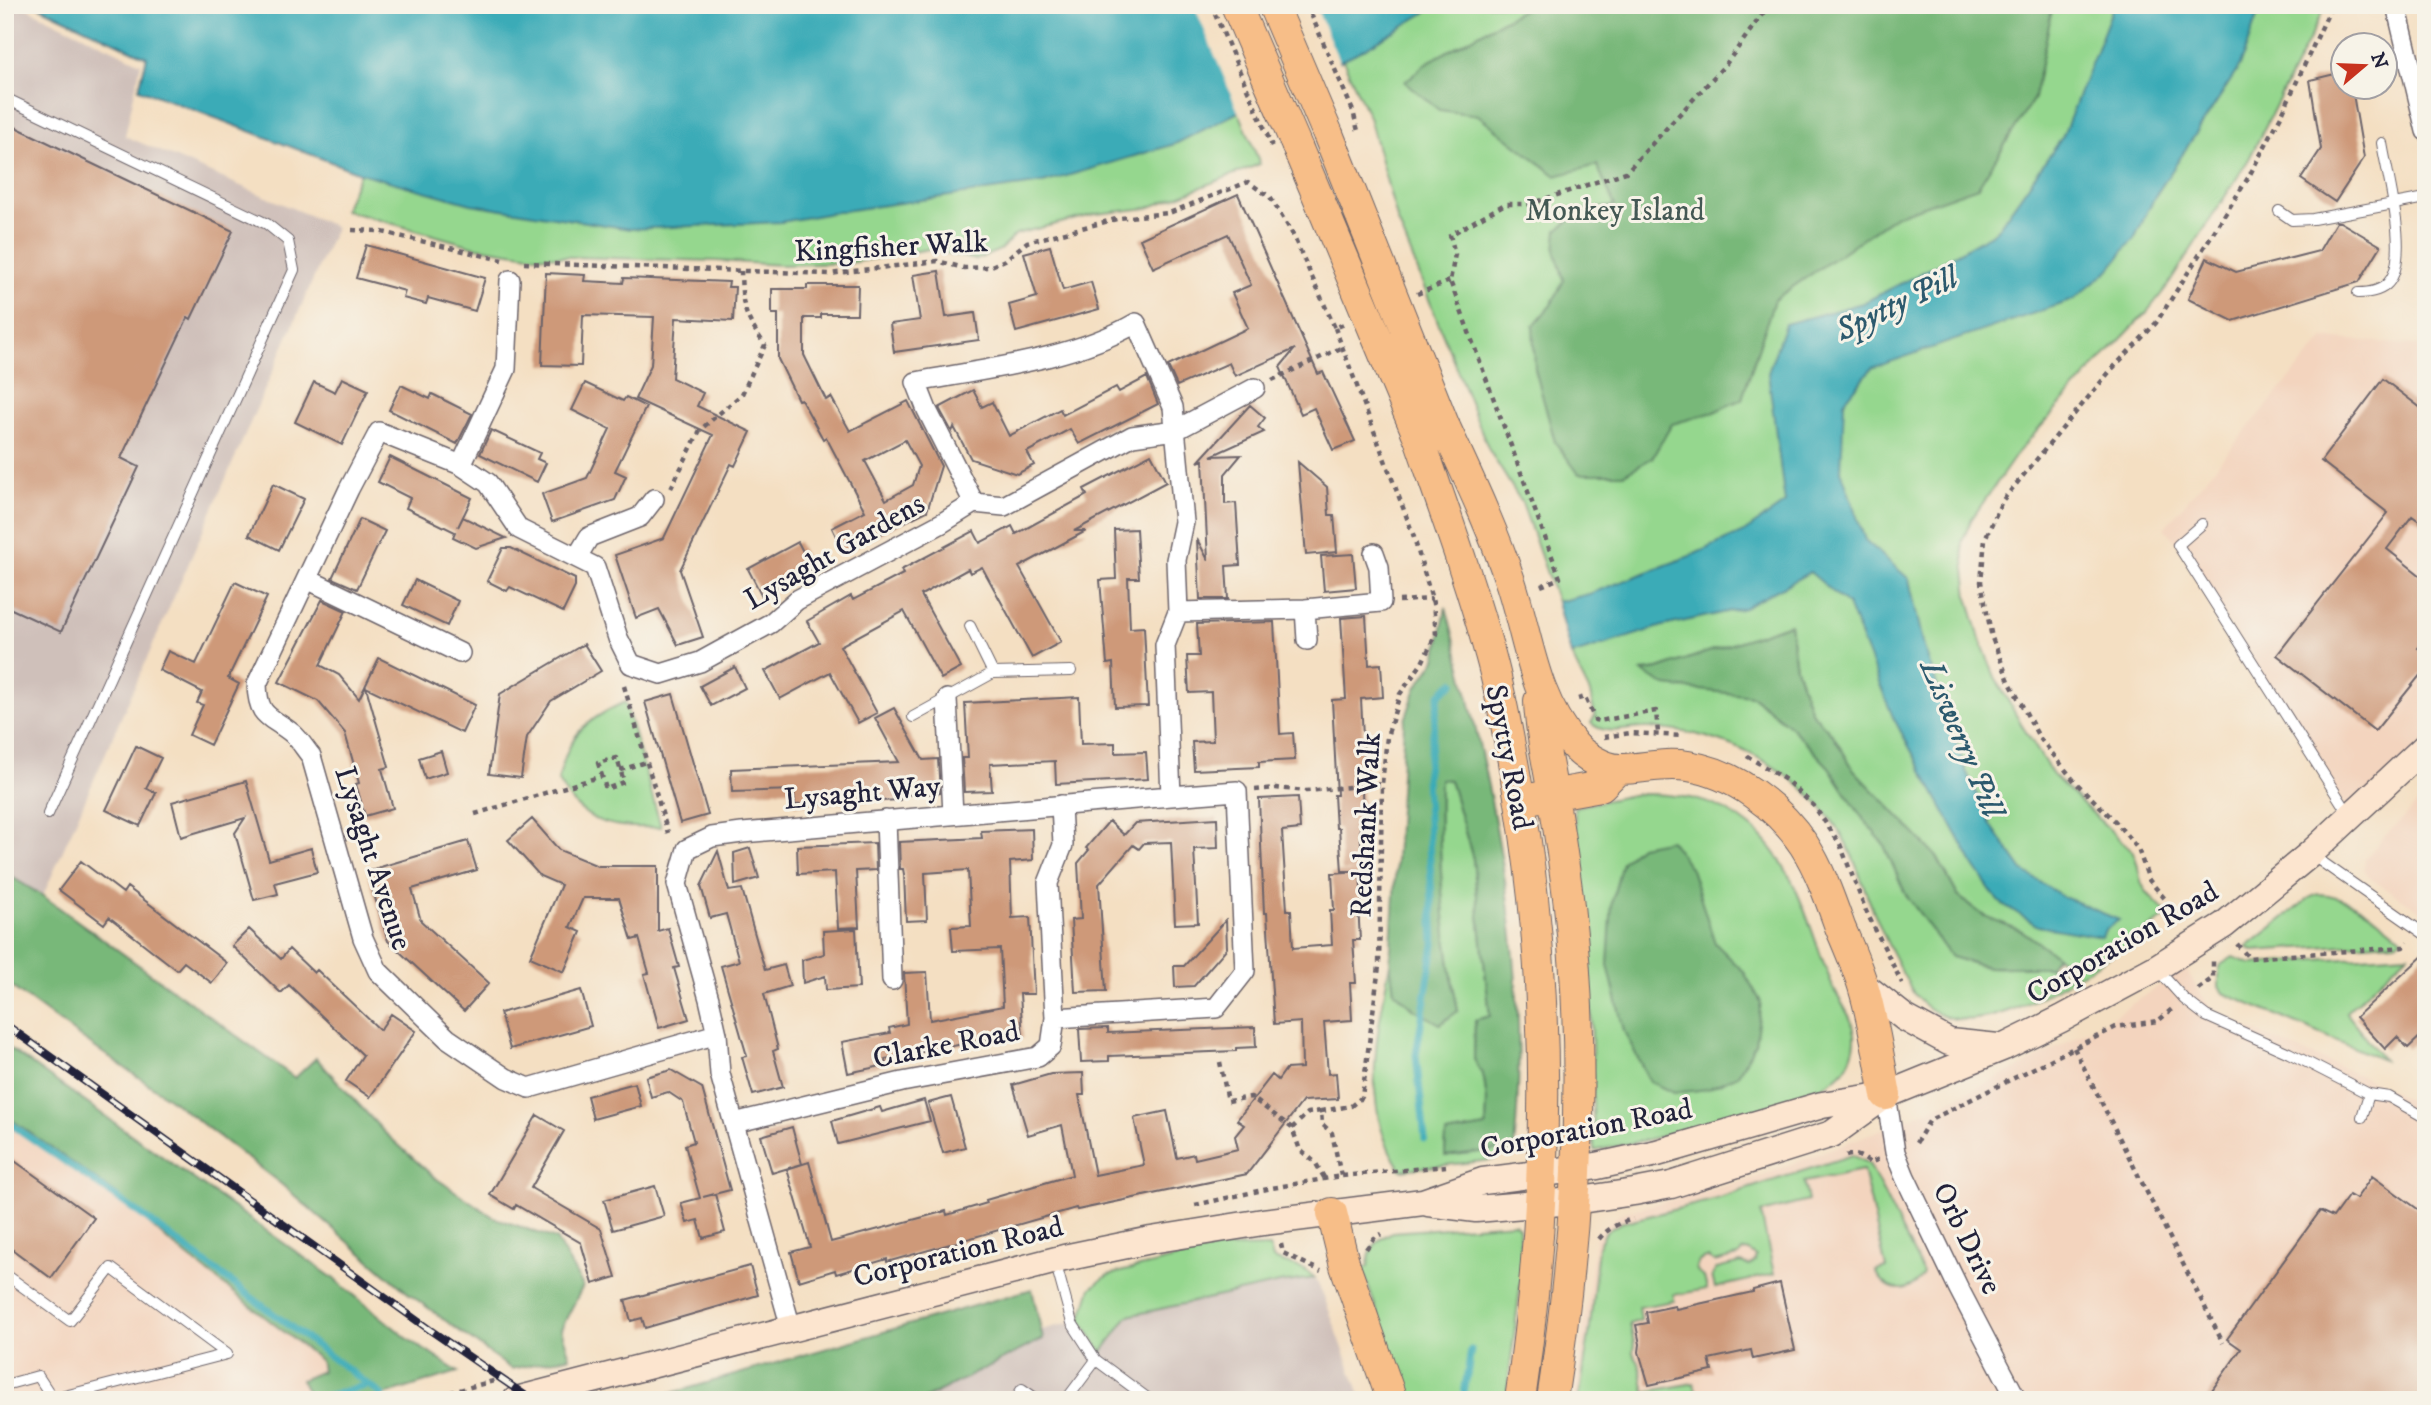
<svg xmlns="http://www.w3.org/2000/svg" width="2431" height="1405" font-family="'IM FELL DW Pica',serif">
<rect width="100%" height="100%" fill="#f7f3e8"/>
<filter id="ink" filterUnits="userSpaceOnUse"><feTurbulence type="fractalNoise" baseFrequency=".0143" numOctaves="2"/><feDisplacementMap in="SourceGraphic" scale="14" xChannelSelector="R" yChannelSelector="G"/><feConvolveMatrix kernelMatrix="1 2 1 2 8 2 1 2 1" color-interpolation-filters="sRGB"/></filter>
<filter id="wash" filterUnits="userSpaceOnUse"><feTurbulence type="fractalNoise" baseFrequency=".00686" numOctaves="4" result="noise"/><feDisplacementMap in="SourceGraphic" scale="28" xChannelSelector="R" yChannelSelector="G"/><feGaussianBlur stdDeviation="1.57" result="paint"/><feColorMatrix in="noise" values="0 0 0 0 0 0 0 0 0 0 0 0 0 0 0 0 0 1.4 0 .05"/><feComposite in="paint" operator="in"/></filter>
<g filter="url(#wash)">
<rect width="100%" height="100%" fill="#f4dfc2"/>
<path fill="#f3d4be" d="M2324,338L2426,346V746L2351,816L2178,545L2164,528Z
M2426,795V914L2371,879L2364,869L2365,859L2380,841Z
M2185,968L2214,1014L2366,1078L2426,1109V1400H1575L1595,1239L1607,1225L1621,1213L1756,1178L1911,1118L2027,1064L2113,1017Z
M5,1115L115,1193L168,1241L320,1360L322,1371L301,1380L312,1400H5Z"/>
<path fill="#cfc0ba" d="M5,5H20L141,63L125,136L336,227L43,896L5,873Z
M1288,1264L1304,1269L1315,1278L1323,1294L1362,1400H922L1043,1339L1041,1330L1081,1320L1091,1288L1108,1275L1141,1266Z"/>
<path fill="#95d78e" stroke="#5c7c64" stroke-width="2" d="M36,5H2326L2249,159L2169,284L2147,312L2097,364L2019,451L1971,520L1962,542L1968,597L1980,639L1995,677L2021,724L2053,775L2132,851C2140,864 2137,871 2142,884C2147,896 2160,905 2168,915L2117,952L2078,975L2057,956L2022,931L1984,916L1958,896L1937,857L1854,770L1833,735L1811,712L1796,668L1790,624L1658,669L1643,671L1717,690L1752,696L1791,727L1829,767L1861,816L1884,844L1905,893L1951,957C1963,960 1975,965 1988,967C2014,970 2052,957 2071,979C2061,987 2049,992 2038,998C1998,1018 1946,1036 1914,994C1899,968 1885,940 1874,912C1864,890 1858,865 1846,843C1815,785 1757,749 1695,734C1680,731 1662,729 1647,728C1628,727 1606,737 1591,723L1595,716L1590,693L1571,655L1557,602L1522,503L1489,450L1397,219L1369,117L1343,60L1239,112L1260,164L1148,208L1096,214L1016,234L1000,250L976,260L929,249L849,263L782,265L716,261L537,256L476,247L344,210L360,173L139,89L147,57Z
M625,702L661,827C614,828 584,827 558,781C569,735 581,722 625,702Z
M1440,779L1450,780L1473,859L1490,1017L1475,1020L1474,1059L1484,1078L1487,1101L1486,1127L1446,1134L1445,1155L1514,1148L1492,1160L1401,1170C1358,1109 1378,1031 1390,963L1394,991L1458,1011C1442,934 1438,857 1440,779Z
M1637,794C1681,794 1716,798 1751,827C1800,868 1810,936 1835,991C1842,1005 1853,1018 1855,1034C1856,1047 1850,1064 1841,1073C1824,1090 1796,1097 1774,1105C1715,1124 1655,1139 1594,1151L1591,1001L1574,807Z
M2318,894C2351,895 2378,919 2403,939L2395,942L2253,951L2247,947L2309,898Z
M2408,954L2346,1012L2383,1060L2223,993L2219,987V966L2233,957L2251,964Z
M1852,1155L1869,1164L1920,1266L1923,1274C1909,1296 1887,1293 1876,1271L1886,1268L1863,1170L1804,1182L1808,1201L1761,1213L1774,1274L1715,1288L1712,1276L1716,1269L1741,1263L1750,1266L1755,1261L1756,1256L1747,1250L1742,1251L1739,1256L1714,1262L1708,1258C1695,1259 1692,1272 1704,1277L1707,1289L1674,1295V1301L1639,1307L1641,1320L1630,1324L1634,1343L1633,1353L1639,1363L1645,1392L1694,1383L1697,1394L1675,1400H1579L1590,1327L1598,1246L1606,1232L1620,1223L1713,1200Z
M1515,1223L1519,1228L1520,1246L1525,1248L1506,1400H1408L1362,1268L1368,1267C1369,1249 1375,1241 1392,1232Z
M1270,1247L1273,1259L1304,1269L1315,1278L1280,1283L1128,1316L1102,1353L1081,1320L1091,1288L1108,1275L1217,1248Z"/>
<path fill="#78b879" stroke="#4d6d5a" stroke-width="2" d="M1531,5H2053L2034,98L1978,187L1895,216L1774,300L1742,399L1714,412L1672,424L1652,458L1624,474H1579L1555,442L1535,369L1533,326L1551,305L1564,280L1555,250L1557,230L1584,210L1615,206L1597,165L1556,176L1478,115L1439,110L1405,82L1426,63Z
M1446,607C1491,781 1533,966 1514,1148L1445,1156L1446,1134L1486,1127L1487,1101L1484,1078L1474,1059L1475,1020L1490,1016L1473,859L1450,780L1440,779C1438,858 1442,934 1458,1011L1440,1024L1414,1009L1394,991L1390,963L1404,723L1416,688L1436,659Z
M1790,624L1796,668L1811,712L1833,735L1854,770L1937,857L1958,896L1984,916L2022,931L2057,956L2050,967H1988L1951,957L1905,893L1883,843L1861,816L1829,767L1791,727L1752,696L1666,686L1642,672L1658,669Z
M1670,840L1691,869L1715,943L1744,972L1761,1002L1755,1044L1738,1075L1708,1089L1674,1093L1650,1082L1624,1031L1608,965L1612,901L1622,862L1640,846Z
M5,873L43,896L295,1078L316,1058L384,1132L434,1177L495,1218L556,1239L583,1286L561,1329L570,1357L511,1369L408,1293L281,1184L170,1099L87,1042L5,982Z
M5,1045L333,1278L408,1339L458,1372L369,1400H312L301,1380L322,1371L320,1360L168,1241L115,1193L5,1115Z
M1032,1289L1043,1339L922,1400H648Z"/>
<path fill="#3babb7" stroke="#2e6679" stroke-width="2" d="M36,5H1438L1364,49L1175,144L1043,183L843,211L781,222L630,229L471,204L360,173L139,89L147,57Z
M2114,5H2261L2240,66L2154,198L2135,237L2109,270L2073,300L1872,368L1844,402L1841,470L1865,540L1909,579L1924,647L1966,771L1991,825L2024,872L2064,897L2119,920L2105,930L2102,937L2038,926L1998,901L1974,866L1893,717L1848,605L1810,572L1744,608L1663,626L1571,655L1557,602L1589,594L1690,556L1744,532L1785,503L1768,373L1785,324L1863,303L1933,267L1996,231L2063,136Z"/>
<path fill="#f4dfc2" d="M1194,5H1315L1341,65L1240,116Z"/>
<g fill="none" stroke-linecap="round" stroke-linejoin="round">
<path stroke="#3babb7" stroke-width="7" d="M5,1120L140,1214L382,1395
M1425,1139L1416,1055L1434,944L1426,777L1439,695L1454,682
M312,1400L368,1385
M1463,1400L1471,1350"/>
</g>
<g id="blocks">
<path fill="#ce9979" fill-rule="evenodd" d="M2343,72V88H2352L2364,158L2335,202L2301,179L2321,149L2310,80Z
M5,122L233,231L191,319L188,317L121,458L139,467L61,632L5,606Z
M1238,194L1318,374L1323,372L1355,441L1333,450L1314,408L1301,414L1280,367L1295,349L1235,376L1229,363L1177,386L1168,366L1248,328L1232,293L1251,285L1228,234L1153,268L1140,239Z
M2336,222H2340L2381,246L2359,282L2233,321L2188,299L2207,258L2236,272L2319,251Z
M366,245L485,278L475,311L428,298L426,304L403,298L405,291L356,278Z
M1050,246L1063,290L1091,282L1099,309L1016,332L1009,305L1037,297L1024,253Z
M939,271L946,317L975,313L979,340L894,352L890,324L920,320L913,275Z
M546,273L585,275L584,281L623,283L624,278L729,282L728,287H735L733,321L676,318L672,378L703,393L697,406L751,432L735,466L731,464L680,570L703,637L678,645L659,609L636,618L615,555L664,538L713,435L635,399L651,365L654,317L583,315L581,366L542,365Z
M807,285H858L857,314H821V318H804V355L826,400L831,397L850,431L908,401L941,466L927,511L844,552L832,528L865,511L826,437L823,439L801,399L798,400L778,359V314H772V289H807ZM905,440L919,466L913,485L886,500L865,461Z
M1147,377L1158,404L1079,444L1070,429L1027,452L1034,465L1017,474L971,459L954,427L952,432L939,408L973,390L982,407L992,402L1009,436L1060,409L1063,415L1116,387L1119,392Z
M342,378L368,390L342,445L295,422L314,382L335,392Z
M2383,379L2426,412V526L2412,516L2387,549L2426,580V638L2418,648L2426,654V668L2375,731L2277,655L2388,513L2321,461Z
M585,383L623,401L626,397L646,407L615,471L626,476L615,500L552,522L542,494L587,478L610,429L572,410Z
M401,385L430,399L432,394L472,414L457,444L389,410Z
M1250,405L1265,418L1258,427L1264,432L1211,456L1241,455L1225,474V504L1236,503L1240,565L1226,566L1228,599H1200L1197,539L1208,560L1203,460L1198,462Z
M491,430L540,453L537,459L546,463L537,482L480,454Z
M1151,454L1166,482L1074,531H1086L1019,567L1061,642L1032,658L982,567L970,573L968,569L921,595L961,668L941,679L904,611L840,646L877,713L858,723L830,672L780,699L765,671L819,642L807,621L851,596L853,600L903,574L901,570L974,531L980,543L1012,526L1016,534L1087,495L1084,489Z
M390,457L472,498L458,527L463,517L506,538L476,548L453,537L455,532L406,508L410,498L378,482Z
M1298,462L1327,487L1329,515H1334L1337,552L1306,555Z
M273,484L304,499L279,550L249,535Z
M360,519L385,531L357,589L332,578Z
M1136,529L1139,578H1128L1130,628L1144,627L1148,706L1115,707L1113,663L1107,664L1100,580L1116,579L1114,530Z
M798,542L812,569L762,596L748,569Z
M503,548H511L575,579V587L563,612L510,587L507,591L487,581Z
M1353,554L1356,588L1324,591L1321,556Z
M415,580L458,601L447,626L403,605Z
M235,582L267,597L228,678L239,684L210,745L189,735L203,705L197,703L202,692L159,670L168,651L196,664Z
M322,600L346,611L320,665L339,675L359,699L379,658L475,705L462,733L366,687L389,767L382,769L393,808L365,816L356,784L359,783L345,733L318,701L279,682Z
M1366,616L1369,665L1381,664L1383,697L1361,699L1365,775H1361L1364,827H1360L1363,871H1360L1362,904H1358L1360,940H1353L1356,983H1350L1352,1020L1324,1022L1328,1074L1336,1073L1338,1099L1303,1101L1247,1174L1077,1210L1076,1208L887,1262V1259L836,1274L835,1270L799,1281L791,1252L810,1247L787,1169L809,1162L831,1242L946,1211L947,1215L987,1203L986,1200L1072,1175L1062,1125L1028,1135L1013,1085L1051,1074L1083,1073L1084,1095H1079L1095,1175L1144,1165L1134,1118L1167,1111L1177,1158L1194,1154L1195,1159L1238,1149L1235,1136L1244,1125L1237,1120L1272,1075L1278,1080L1286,1069L1302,1068L1301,1022L1274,1024L1267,913H1264L1259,799L1298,797L1300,829L1282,831L1287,910H1291L1293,948L1332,945L1330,910H1334L1332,873L1360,871H1342L1339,828H1336L1334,795H1337L1332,700L1346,699L1341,618Z
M1274,622L1280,734L1293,733L1295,760L1259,762V767L1194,770L1192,742L1213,741L1211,692L1189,693L1187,656H1199L1197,624Z
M584,644L601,671L551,701L527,737L521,778L489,774L500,694Z
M735,667L745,688L711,706L700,686Z
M673,694L708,815L680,823L645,702Z
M1079,697L1081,744L1115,743V753L1146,752L1148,779L1056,784L1055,761L990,764L992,791L964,792L962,758H968L965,703Z
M894,708L923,760L938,759L940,793L900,795V800L795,805L794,790L732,792L731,769L899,762L875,718Z
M136,746L161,758L146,788L156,793L140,826L106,810Z
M441,751L447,772L425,779L419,758Z
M246,781L269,860L311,848L317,872L275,883L278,894L254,900L235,833L245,818L181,837L172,802Z
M1217,818L1218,848L1194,849L1198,923L1175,924L1171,842L1144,843L1139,849L1133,845L1099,884L1106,991L1075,992L1071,920L1081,919L1078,863L1089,850L1086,848L1109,821L1124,835L1135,823Z
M532,819L559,850L598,866H658V931L668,928L679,967L674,968L689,1019L659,1028L644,974L649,973L639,938L632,940L619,898H583L570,927L581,932L564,972L530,957L561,885L540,876L508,840Z
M1032,829L1033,860L1010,862L1012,918L1030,917L1034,994H1020L1023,1038L984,1040L885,1059L886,1065L848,1073L842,1042L890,1033L889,1028L907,1024L904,973L927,972L930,1020L1003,1006L1000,949L953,951L951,927L971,926L968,870L925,873L927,920L906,921L904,874L903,869H900L899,842L982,838L981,831Z
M468,841L477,870L412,889L421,921L489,983L464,1011L388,941L367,871Z
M875,843L876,870L856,871L859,927L838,928L835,872L798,874L797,846Z
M750,848L759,878L735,885L734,853Z
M718,851L729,891L742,889L765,970L784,965L790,986L764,994L778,1049L773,1051L783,1087L753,1095L742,1057L747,1056L721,966L739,961L726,914L710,918L701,886Z
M81,861L123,893L127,887L227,963L212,983L184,962L177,970L109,917L104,924L59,890Z
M1226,920L1227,948L1194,986L1175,987L1174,966H1184Z
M249,929L281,959L289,949L314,973L317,970L380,1030L391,1014L416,1031L370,1097L346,1081L363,1055L289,985L281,993L232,946Z
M856,929L859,988L826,990L825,976L803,983L802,960L824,954L823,931Z
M2426,953V1031L2408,1048L2397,1037L2385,1049L2356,1017Z
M581,990L591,1026L510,1049L500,1013Z
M1255,1027L1256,1047L1236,1048V1051L1109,1056V1061L1081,1062L1079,1029L1108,1028V1033Z
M671,1070L702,1088L730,1190L703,1197L715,1194L725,1232L703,1238L698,1220L687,1223L681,1203L700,1198L685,1145L694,1142L683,1102L668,1092L651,1097L646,1077Z
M635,1083L641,1106L593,1119L587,1096Z
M951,1097L965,1147L943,1153L928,1103Z
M924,1100L930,1121L838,1144L832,1121L880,1107L882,1112Z
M537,1115L564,1131L531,1188L601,1229L616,1277L593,1284L581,1243L516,1205L514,1209L490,1195Z
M792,1127L802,1164L772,1173L761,1136Z
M5,1154L94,1218L51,1278L5,1244Z
M2372,1176L2426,1215V1400H2205L2241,1349L2227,1339L2320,1211L2333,1217L2349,1195L2356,1199Z
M655,1186L664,1216L613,1230L604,1200Z
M750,1266L758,1295L645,1328L642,1318L631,1321L625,1300Z
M1780,1283L1795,1350L1753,1359L1751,1350L1709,1359L1712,1371L1649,1385L1639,1352L1640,1344L1636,1325L1648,1323L1646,1312L1675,1306L1676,1309L1753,1292V1290Z"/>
</g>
</g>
<g filter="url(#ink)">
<use href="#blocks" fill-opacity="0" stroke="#6c646a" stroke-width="2"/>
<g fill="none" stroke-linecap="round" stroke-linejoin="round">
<defs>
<path id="lane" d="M5,98L267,224L288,241L294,270L48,814
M2279,211L2292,220L2313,219L2426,198
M2358,293C2368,293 2381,291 2388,283C2411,258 2387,175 2382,143
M2202,524L2178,545L2350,816
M970,626L993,673
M913,717L993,673L1071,671
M2312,855L2426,935
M2156,968L2184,999L2206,1016L2289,1053L2369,1094L2389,1097L2426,1118
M2362,1117L2369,1094
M1055,1261L1072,1323L1096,1360L1150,1400
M5,1274L70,1321L111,1268L227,1354L53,1399L38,1376L5,1385
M1015,1400L1022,1389L1038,1400
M1066,1400L1096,1360"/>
<path id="street" d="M2396,5L2426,131
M461,465L506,369L510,280
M577,557L589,537L640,517L654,499
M307,579L460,653
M1305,609L1307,640
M1178,612L1305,609L1381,602L1379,567L1374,553
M947,699L953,814
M886,820L892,980
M1055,1018L1216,1008L1245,971L1237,791L1171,796
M717,1034L529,1088L506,1078L447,1038L378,971L363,938L311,756C305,749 300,740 293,734C270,715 258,719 257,684L349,489L379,432L461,465L488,483L519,529L595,567L618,638L631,664L661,674L700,662L771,623L797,600L942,523L974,503L1004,506L1132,436L1176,430L1255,388
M1886,1095L1895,1152L1905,1177L1959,1289L2017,1400
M734,1123L902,1082L1038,1057L1051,1046L1055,1018L1048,883L1063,845L1061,805
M791,1328L720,1074L717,1034L709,999L677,884L687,849L712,837L742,833L1171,796L1165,645L1178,612L1176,560L1184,522L1173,407L1136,323C1074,359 987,369 916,382L927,410L974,503"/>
<path id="secondary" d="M1863,985L1905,1018L1949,1042L1998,1047
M1428,1203L1476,1209L1574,1201L1634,1192L1671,1185L1832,1134L1886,1095L2004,1047L2061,1019L2156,968L2224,925L2310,854L2426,746
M516,1400L1064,1258L1151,1240L1263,1222L1423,1202L1483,1181L1597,1166L1657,1153L1822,1105L1886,1095"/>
<path id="primary" d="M1236,5L1298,149
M1273,5L1328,134
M1445,427C1469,479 1493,529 1511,584C1529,640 1533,698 1574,745C1583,756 1605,769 1620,769C1643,769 1663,762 1688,766C1734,773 1779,807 1804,845C1820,870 1830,899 1840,927C1848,946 1857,966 1863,986C1874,1022 1879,1059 1886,1095
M1419,438C1444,510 1470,581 1490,654C1501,693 1508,734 1515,773C1553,982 1551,1190 1520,1400
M1539,701C1540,733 1548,763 1553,795C1559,832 1565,869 1569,906C1588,1069 1577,1238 1552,1400
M1534,798L1601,786L1617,770
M1332,1213L1345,1266L1392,1400"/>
</defs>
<use href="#lane" stroke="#6c646a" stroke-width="12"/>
<use href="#street" stroke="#6c646a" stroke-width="22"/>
<use href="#secondary" stroke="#6c646a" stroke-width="29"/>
<use href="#primary" stroke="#6c646a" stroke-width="32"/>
<path stroke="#6c646a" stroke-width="4.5" stroke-dasharray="5 5" stroke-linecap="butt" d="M352,230L378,231L502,260
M524,263L829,274L937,261L964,268L989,267L1005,260L1027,242L1120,218L1169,213L1248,182L1270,197L1291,231L1335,328L1344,324
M1417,294L1450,281
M1272,380L1343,347
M671,488L700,430L742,394L765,345C744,315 742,308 741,271
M1541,586L1560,578L1450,281L1455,254L1450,235L1505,204H1530L1626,172L1726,64L1769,5
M1399,601L1432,599
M624,686L668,833
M1578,699L1585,697L1595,720L1599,721L1656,711L1658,733
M1604,737L1631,733L1682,736
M1747,756L1786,780L1814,806L1840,844L1866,911L1902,983
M620,770L646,762
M1255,790L1276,788L1306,791L1382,784
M475,814L602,776L606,789L624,782L617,758L598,763L602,776
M2179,924L2166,900L2149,880L2138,849L2115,821L2076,783L2039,737L2009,681L1992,638L1981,582L1985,539L2002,501L2111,370L2156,323L2248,178L2281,116L2332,5
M2237,944L2249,958L2404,947L2408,942
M2198,989L2213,978V960
M2074,1048L2223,1343
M1220,1062L1228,1101L1251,1097L1292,1128L1300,1150L1315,1162L1325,1179
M1321,1111L1351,1106L1362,1097L1379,966L1382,784L1387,737L1400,694L1422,663L1436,634L1433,603L1413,534L1335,328
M1292,1128L1308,1113L1321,1111L1322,1124L1332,1133L1341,1176
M1916,1143L1930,1120L2116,1027L2158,1021L2172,1009
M1846,1156C1856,1153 1862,1157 1870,1163L1879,1159
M1195,1205L1272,1188L1341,1176L1446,1166
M1599,1239C1608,1228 1619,1223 1633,1219
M1281,1244L1283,1253L1321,1271
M1366,1249L1375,1237L1382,1234
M421,1400L501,1379"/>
<use href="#lane" stroke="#fff" stroke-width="10"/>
<use href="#street" stroke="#fff" stroke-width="19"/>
<use href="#secondary" stroke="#fce5cf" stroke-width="26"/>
<use href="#primary" stroke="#f7be88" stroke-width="30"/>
<defs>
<path id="rail" d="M5,1024L430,1330L532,1400"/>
</defs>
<use href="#rail" stroke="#22223b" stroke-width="8"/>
<use href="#rail" stroke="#f7f3e8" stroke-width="5" stroke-dasharray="16" stroke-linecap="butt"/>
<defs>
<path id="primary-bridge" d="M1328,134L1445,427
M1298,149L1419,438"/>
</defs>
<use href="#primary-bridge" stroke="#6c646a" stroke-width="32" stroke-linecap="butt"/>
<path stroke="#6c646a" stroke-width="4.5" stroke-dasharray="5 5" stroke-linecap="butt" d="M1211,5L1272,146
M1307,5L1353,111L1358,131"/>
<use href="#primary-bridge" stroke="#f7be88" stroke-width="30"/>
</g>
</g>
<g text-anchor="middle" stroke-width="6" stroke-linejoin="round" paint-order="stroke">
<g font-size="30" fill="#445854" stroke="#f7f3e8">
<text x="1615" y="220">Monkey Island</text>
</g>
<g font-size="30" fill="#22223b" stroke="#f7f3e8">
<text transform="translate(891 246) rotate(-3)" y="10">Kingfisher Walk</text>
<text transform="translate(834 551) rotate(-30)" y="10">Lysaght Gardens</text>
<text transform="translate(1510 757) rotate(79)" y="10">Spytty Road</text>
<text transform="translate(862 792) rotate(-5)" y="10">Lysaght Way</text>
<text transform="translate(1365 825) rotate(-87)" y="10">Redshank Walk</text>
<text transform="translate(374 858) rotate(72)" y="10">Lysaght Avenue</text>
<text transform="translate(2122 942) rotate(-30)" y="10">Corporation Road</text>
<text transform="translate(946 1044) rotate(-11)" y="10">Clarke Road</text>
<text transform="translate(1586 1128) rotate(-11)" y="10">Corporation Road</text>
<text transform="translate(1968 1238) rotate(64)" y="10">Orb Drive</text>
<text transform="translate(958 1251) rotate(-14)" y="10">Corporation Road</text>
</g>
<g font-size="32" font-style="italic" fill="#2c596d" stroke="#f7f3e8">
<text transform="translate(1896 303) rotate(-26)" y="11">Spytty Pill</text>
<text transform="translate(1963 738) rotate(67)" y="11">Liswerry Pill</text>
</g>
</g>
<rect width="2431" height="1405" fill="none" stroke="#f7f3e8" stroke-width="28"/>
<g transform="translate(2364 66) rotate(71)"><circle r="33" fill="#f7f3e8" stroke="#a29fa3" stroke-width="2"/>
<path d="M0-5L12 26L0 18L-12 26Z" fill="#c8321e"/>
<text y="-10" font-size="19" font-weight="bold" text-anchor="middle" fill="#22223b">N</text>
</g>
</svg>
